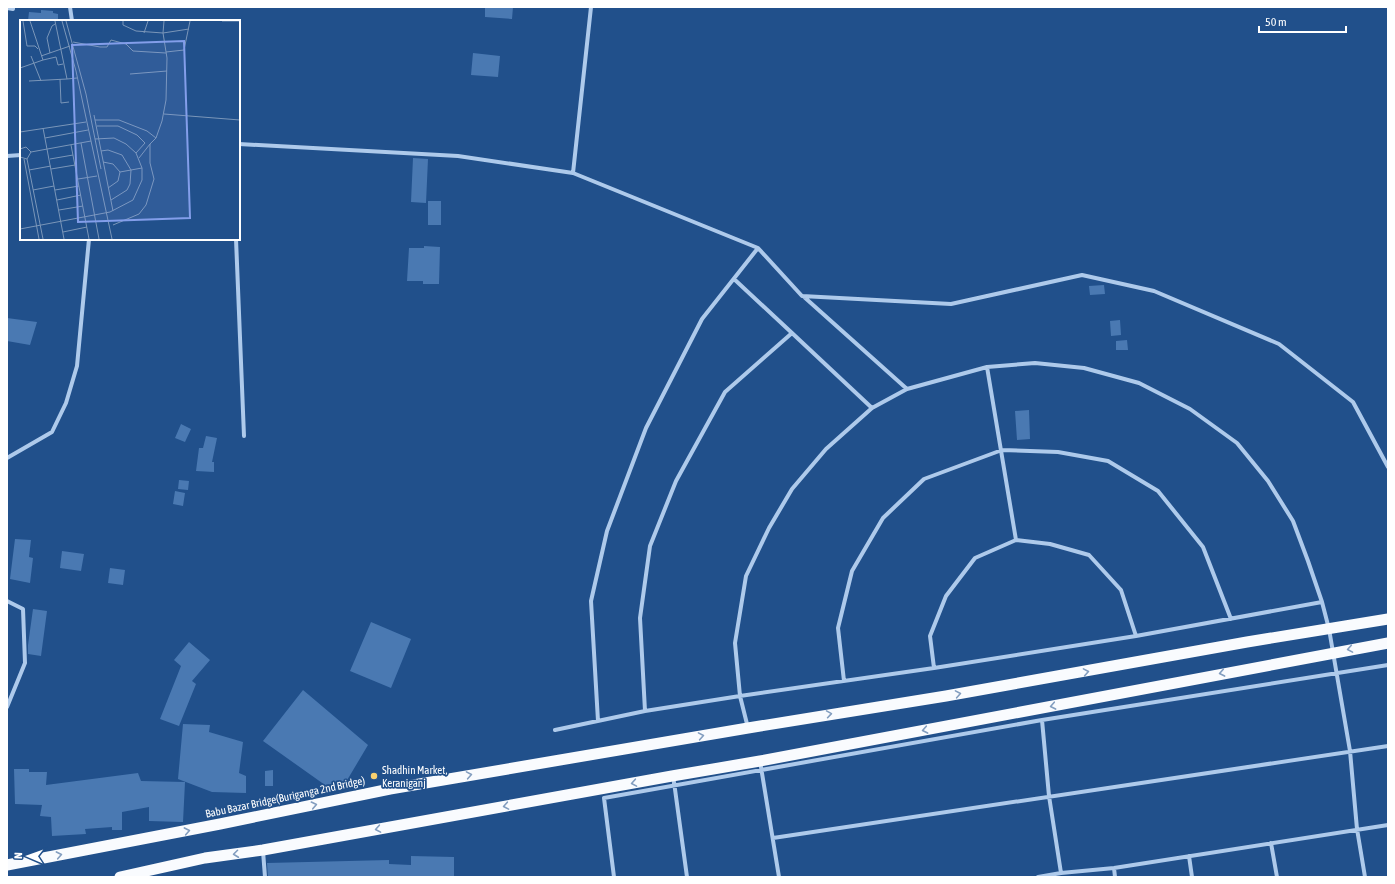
<svg xmlns="http://www.w3.org/2000/svg" width="1395" height="884" font-family="'Asap Condensed',sans-serif">
<rect width="100%" height="100%" fill="#21508b"/>
<path fill="#4a79b2" d="M485,7H513L512,19L485,17Z
M41,10L53,11V13L58,14V21H28L29,12L41,13Z
M473,53L500,56L498,77L471,75Z
M413,158L428,159L426,203L411,202Z
M428,201H441V225H428Z
M424,246L440,247L439,284H423V281H407L409,248H424Z
M1104,285L1105,294L1090,295L1089,286Z
M7,318L37,322L30,345L7,341Z
M1120,320L1121,335L1111,336L1110,321Z
M1127,340L1128,350H1116V341Z
M1029,410L1030,439L1017,440L1015,411Z
M181,424L191,429L185,442L175,438Z
M206,436L217,438L212,462H214V472L196,471L199,448H203Z
M179,480L189,481L188,490L178,489Z
M175,491L185,493L183,506L173,504Z
M15,539L31,540L29,557L33,558L30,583L10,579Z
M62,551L84,554L81,571L60,568Z
M110,568L125,570L123,585L108,583Z
M33,609L47,611L41,656L28,654V645Z
M371,622L411,639L391,688L350,671Z
M189,642L210,660L192,681L196,684L179,726L160,719L181,666L174,660Z
M303,690L368,745L346,782L325,785L263,741Z
M183,724L210,725L209,732L243,742L239,773L246,776V793L212,792L178,779Z
M14,769H29V772H47L46,785L138,773L141,781L185,782L183,822L149,821V807L122,812V830H112V827L85,829L86,834L52,836L51,817L40,816L42,805L15,804Z
M273,770V786H265V771Z
M411,856L454,857V877H268L267,863L389,860V864L411,865Z"/>
<g fill="none" stroke-linecap="round" stroke-linejoin="round">
<path stroke="#aecaeb" stroke-width="4" d="M70,7L72,21
M7,8L13,9V7
M239,144L458,156L573,173L758,248L802,296L951,304L1082,275L1154,291L1279,344L1353,402L1388,467
M7,156L21,155
M573,173L591,7
M236,239L244,436
M734,279L792,333
M803,296L907,389
M987,367L1016,540
M7,458L52,432L66,403L77,366L89,239
M7,601L23,609L25,663L7,707
M934,668L930,636L946,596L975,558L1016,540L1050,544L1089,555L1121,590L1136,636
M844,681L838,628L852,571L883,518L924,479L1002,450L1058,452L1108,461L1158,491L1203,547L1231,619
M645,711L640,618L650,546L676,481L725,392L792,333L872,408
M1042,720L1049,796L1061,873
M598,721L591,601L607,531L646,428L702,319L758,248
M748,728L740,696L735,643L746,576L769,528L792,489L826,449L872,408L907,389L987,367L1035,363L1084,368L1139,383L1190,409L1237,443L1268,481L1293,521L1308,561L1322,602L1329,629L1350,751L1357,829L1365,877
M555,730L645,711L740,696L934,668L1136,636L1322,602
M760,761L779,877
M674,782L687,877
M773,838L1388,746
M1271,843L1277,877
M263,851L265,877
M1189,856L1192,877
M1114,868L1115,877
M614,877L604,798L1042,720L1388,665
M1038,877L1061,873L1114,868L1388,825"/>
<path stroke="#f9fbfe" stroke-width="11" d="M7,865L220,824L390,789L748,728L946,696L1247,642L1388,619
M120,877L205,858L263,850L672,776L760,761L1388,643"/>
</g>
<defs><path id="oneway-chevron" d="M-2-3.5L2.5 0L-2 3.5" fill="none" stroke-width="1.6" stroke-linecap="round" stroke-linejoin="round"/></defs>
<g stroke="#829dbf">
<use href="#oneway-chevron" transform="translate(1350 649) rotate(170)"/>
<use href="#oneway-chevron" transform="translate(1086 672) rotate(-10)"/>
<use href="#oneway-chevron" transform="translate(1222 673) rotate(169)"/>
<use href="#oneway-chevron" transform="translate(958 694) rotate(-10)"/>
<use href="#oneway-chevron" transform="translate(1053 706) rotate(169)"/>
<use href="#oneway-chevron" transform="translate(829 714) rotate(-9)"/>
<use href="#oneway-chevron" transform="translate(925 730) rotate(169)"/>
<use href="#oneway-chevron" transform="translate(701 736) rotate(-10)"/>
<use href="#oneway-chevron" transform="translate(469 775) rotate(-10)"/>
<use href="#oneway-chevron" transform="translate(634 783) rotate(170)"/>
<use href="#oneway-chevron" transform="translate(314 805) rotate(-12)"/>
<use href="#oneway-chevron" transform="translate(506 806) rotate(170)"/>
<use href="#oneway-chevron" transform="translate(378 829) rotate(170)"/>
<use href="#oneway-chevron" transform="translate(187 831) rotate(-11)"/>
<use href="#oneway-chevron" transform="translate(236 854) rotate(173)"/>
<use href="#oneway-chevron" transform="translate(59 855) rotate(-11)"/>
</g>
<circle fill="#f8d06f" stroke="#21508b" stroke-width="1.5" cx="374" cy="776" r="4"/>
<g text-anchor="middle" stroke-width="3.5" stroke-linejoin="round" paint-order="stroke">
<g font-size="11" fill="#fff" stroke="#21508b" text-anchor="start">
<text x="382" y="774">Shadhin Market,<tspan x="382" dy="13">Keraniganj</tspan></text>
</g>
<g font-size="11" fill="#fff" stroke="#21508b">
<text transform="translate(285 797) rotate(-12)" y="4">Babu Bazar Bridge(Buriganga 2nd Bridge)</text>
</g>
</g>
<g transform="translate(20 20)">
<rect width="220" height="220" fill="#21508b"/>
<path fill="none" stroke="#7a96b9" stroke-width="1" d="M3,1L7,26H15L18,29M10,1L23,40L36,37L38,45L43,44M35,1L47,59L57,58M42,1L56,51L92,219M46,1L66,74L81,149M144,1L143,13L169,9M202,1H220M124,13L128,1M53,22L80,27H87L91,20L106,24L113,31L146,33M146,32L164,30L170,1M30,33L27,18L32,6L35,4M11,36L21,61M21,36L50,26M0,48L23,40M110,54L147,51M40,59L41,83L49,82M9,61L47,59M144,94L220,100M74,95L93,191M75,100H99L127,111L136,118M77,106H98L117,115L125,123L116,133M23,108L44,219M0,112L66,102M25,118L68,110M61,123L79,219M51,125L69,219M0,129L6,127L11,132L7,139L0,137M81,131L88,130L102,135L111,150L110,164L107,170L91,180M11,132L71,121M119,138L130,124M4,139L19,219M7,139L23,219M30,139L53,135M83,142L93,144L100,152L98,161L88,168M31,149L55,145M9,150L31,146M100,152L122,148M58,159L77,156M13,170L34,166M35,170L59,166M37,180L61,175M39,190L63,186M93,205L119,194L126,185L134,159L130,143V124L136,118L142,101L146,80L147,38L143,13L116,11L103,5V1M0,209L90,192L113,180L122,160V148L116,133L106,124L94,118L75,119M43,212L67,207"/>
<path fill="#839eea" fill-opacity="0.15" stroke="#839eea" stroke-width="2" d="M164,21L170,198L58,202L52,25Z"/>
<rect width="220" height="220" fill="none" stroke="#fff" stroke-width="2"/>
</g>
<rect width="1395" height="884" fill="none" stroke="#ffffff" stroke-width="16"/>
<g transform="translate(28 856) rotate(272)" stroke="#21508b" stroke-width="3" paint-order="stroke">
<path d="M0-3L7 15L0 10L-7 15Z" fill="#ffffff"/>
<text y="-6" font-size="11" font-weight="bold" text-anchor="middle" fill="#ffffff">N</text>
</g>
<path d="M1259 26v6h87v-6" fill="none" stroke="#ffffff" stroke-width="2"/>
<text x="1265" y="26" font-size="12" fill="#ffffff" stroke="#21508b" stroke-width="3" paint-order="stroke">50 m</text>
</svg>
